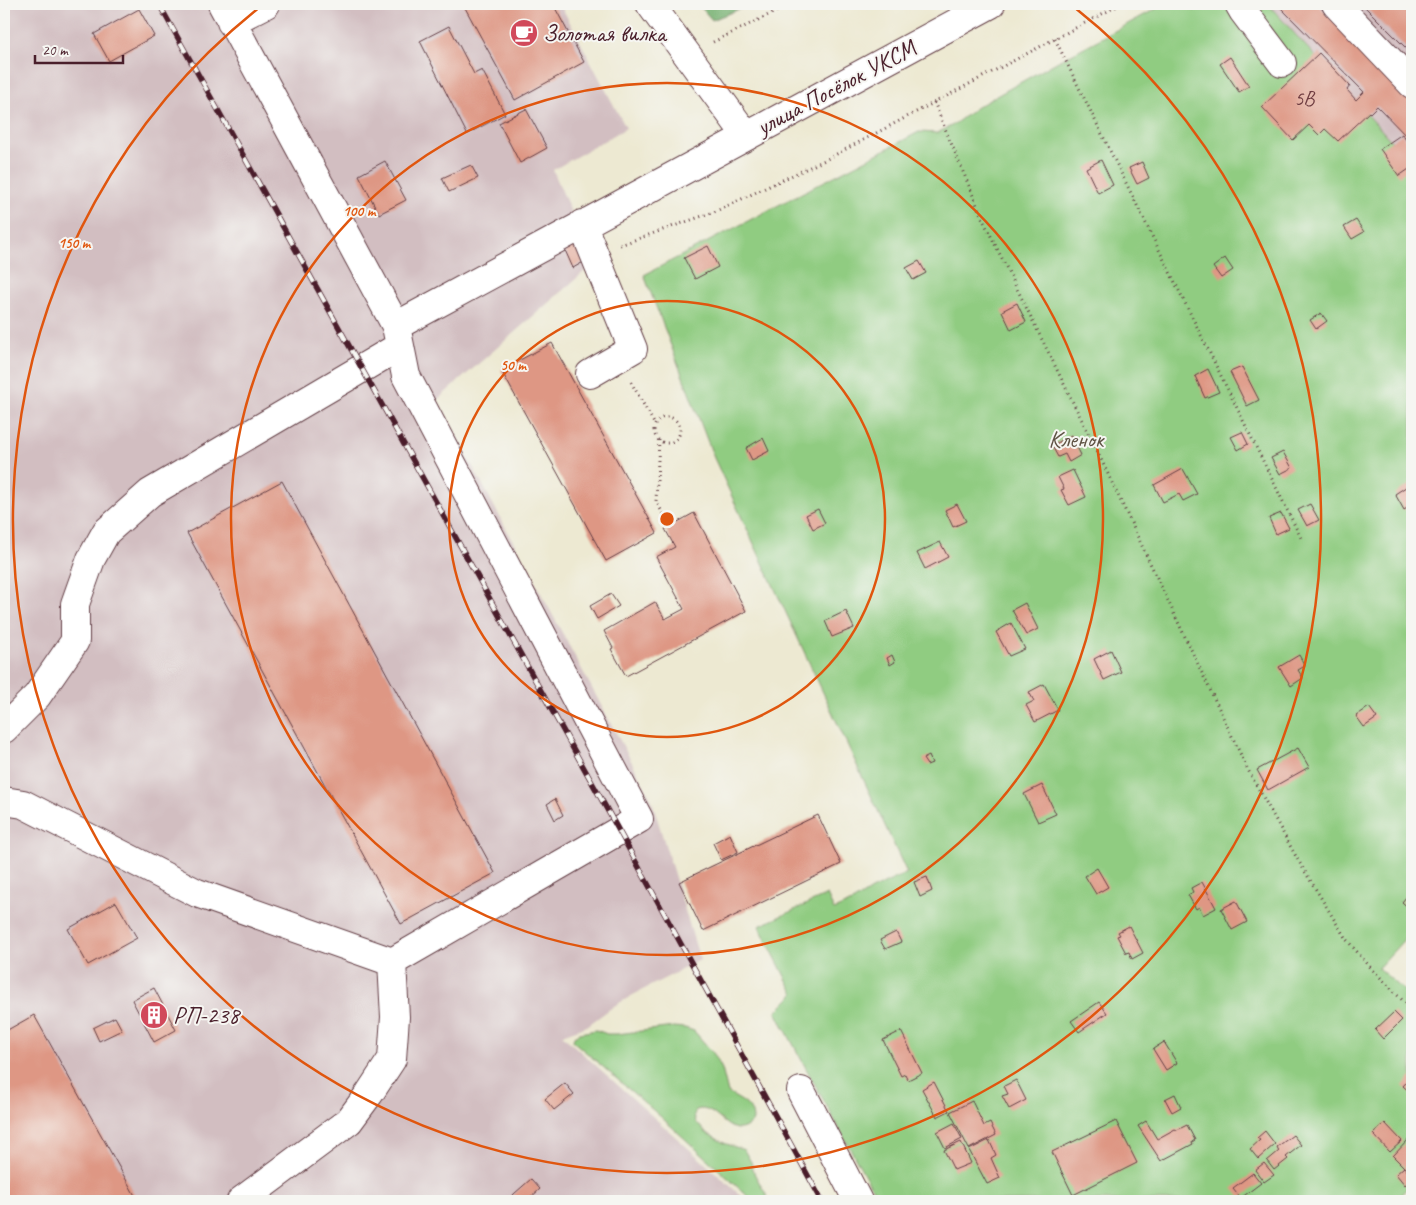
<svg xmlns="http://www.w3.org/2000/svg" width="1416" height="1205" font-family="Caveat,sans-serif">
<rect width="100%" height="100%" fill="#f6f6f2"/>
<filter id="ink" filterUnits="userSpaceOnUse"><feTurbulence type="fractalNoise" baseFrequency=".02" numOctaves="2"/><feDisplacementMap in="SourceGraphic" scale="10" xChannelSelector="R" yChannelSelector="G"/><feConvolveMatrix kernelMatrix="1 2 1 2 8 2 1 2 1" color-interpolation-filters="sRGB"/></filter>
<filter id="wash" filterUnits="userSpaceOnUse"><feTurbulence type="fractalNoise" baseFrequency=".0096" numOctaves="4" result="noise"/><feDisplacementMap in="SourceGraphic" scale="20" xChannelSelector="R" yChannelSelector="G"/><feGaussianBlur stdDeviation="1.12" result="paint"/><feColorMatrix in="noise" values="0 0 0 0 0 0 0 0 0 0 0 0 0 0 0 0 0 1.4 0 .05"/><feComposite in="paint" operator="in"/></filter>
<g filter="url(#wash)">
<rect width="100%" height="100%" fill="#ede9d2"/>
<path fill="#d2bec1" d="M4,4H560L626,128L553,170L593,264L437,400L651,798L700,960L633,995L614,1006L587,1026L562,1035L747,1201H4Z
M1268,4H1412V164Z"/>
<path fill="#90cc81" stroke="#6d7656" d="M1165,4H1268L1412,164V931L1378,968L1412,997V1183L1395,1201H879L808,1072L776,1012L794,994L759,926L827,895L834,910L854,901L871,890L907,873L714,458L644,275L919,132L937,133L953,125L977,107L1060,60Z
M674,1027L685,1028L694,1031L714,1054L722,1069L728,1093C741,1101 753,1104 753,1121C730,1147 718,1102 696,1110L694,1115L696,1122L705,1132L724,1143L744,1150L751,1162L755,1175L770,1201H753L661,1117L573,1041L574,1036L580,1033L596,1030L607,1034H617Z"/>
<path fill="#74b06f" stroke="#5f684d" d="M698,4H752L712,20Z"/>
<g id="blocks">
<path fill="#de9784" d="M463,4H553L584,62L515,100Z
M1188,4H1202L1191,10Z
M1277,4H1317L1402,87L1412,98V142L1377,106L1370,113L1369,112L1338,141L1325,129L1319,135L1309,125L1293,140L1262,107L1319,53L1350,86L1347,90L1356,100L1364,92Z
M1362,4H1404L1412,12V54Z
M139,9L154,36L109,61L94,34Z
M449,26L474,74L482,70L505,114L467,134L420,41Z
M1230,57L1249,86L1239,92L1220,64Z
M526,109L547,148L520,163L499,123Z
M1402,134L1412,149V167L1399,176L1380,149Z
M1101,160L1113,185L1098,193L1086,168Z
M385,161L406,200L379,214L359,175Z
M1142,162L1149,178L1137,184L1129,168Z
M471,165L478,178L449,192L442,178Z
M1356,220L1364,232L1352,239L1344,227Z
M579,243L587,260L573,268L565,250Z
M708,246L718,267L695,279L684,258Z
M1225,258L1233,270L1221,278L1213,267Z
M919,261L926,273L913,280L906,268Z
M1017,303L1026,322L1011,330L1002,311Z
M1321,313L1327,321L1316,329L1310,320Z
M552,343L657,533L606,561L501,370Z
M1242,367L1259,400L1247,406L1230,372Z
M1208,369L1219,392L1205,398L1195,376Z
M1242,432L1248,444L1238,450L1231,437Z
M1071,435L1081,455L1069,462L1065,454L1058,457L1052,446Z
M763,438L769,451L752,460L746,448Z
M1283,452L1292,468L1280,474L1271,458Z
M1183,469L1197,494L1183,501L1179,494L1163,502L1154,485Z
M1073,470L1086,497L1069,505L1061,490L1064,489L1058,477Z
M282,481L495,873L401,924L187,533Z
M1412,483V505L1404,510L1395,494Z
M957,504L966,521L953,527L945,510Z
M1310,504L1319,520L1307,526L1298,510Z
M818,509L825,523L813,529L806,515Z
M694,513L746,611L626,676L611,649L613,648L604,631L655,602L665,619L684,609L656,557L675,547L665,529Z
M1281,513L1289,528L1276,534L1269,518Z
M940,542L948,557L925,569L917,553Z
M611,594L619,606L597,619L590,606Z
M1025,603L1038,629L1026,635L1012,610Z
M846,611L854,628L832,637L825,621Z
M1011,623L1025,649L1009,656L996,632Z
M1111,650L1121,672L1104,680L1094,659Z
M892,655L895,662L890,665L887,658Z
M1299,655L1305,666L1298,670L1303,678L1291,686L1279,667Z
M1044,684L1058,710L1035,722L1026,705L1034,701L1029,692Z
M1369,707L1377,718L1364,727L1356,716Z
M1298,748L1309,767L1268,790L1257,770Z
M929,756L932,763L927,765L923,759Z
M1042,785L1056,814L1038,822L1024,794Z
M555,799L563,815L555,820L547,804Z
M818,815L841,864L703,931L679,882Z
M730,834L738,852L721,860L713,843Z
M1097,868L1108,887L1096,894L1085,876Z
M927,877L932,891L920,897L914,882Z
M1202,882L1216,908L1203,915L1199,907L1196,909L1188,895L1193,892L1191,888Z
M1412,890V911L1402,902Z
M1236,901L1247,922L1232,930L1221,909Z
M116,902L137,938L88,965L68,929Z
M1129,926L1143,953L1132,959L1129,952L1126,953L1117,936L1120,935L1118,932Z
M896,932L901,942L885,949L880,940Z
M154,988L176,1030L154,1042L132,1000Z
M1099,1002L1107,1013L1079,1032L1071,1021Z
M1394,1012L1402,1020L1383,1039L1375,1030Z
M34,1015L138,1201H4V1032Z
M115,1017L122,1030L99,1041L93,1028Z
M901,1031L922,1073L908,1080L905,1074L901,1076L883,1040Z
M1164,1042L1177,1063L1166,1070L1153,1049Z
M1412,1076V1094L1403,1086Z
M1016,1080L1026,1100L1009,1109L1002,1096L1008,1094L1004,1086Z
M934,1082L949,1111L937,1117L922,1089Z
M565,1083L574,1094L554,1110L545,1099Z
M1175,1094L1181,1107L1172,1112L1165,1099Z
M972,1101L984,1126L990,1123L996,1135L969,1149L950,1112Z
M1116,1121L1137,1163L1073,1195L1052,1152Z
M1146,1121L1157,1139L1175,1129L1177,1130L1187,1125L1195,1140L1192,1142L1193,1144L1161,1161L1138,1126Z
M954,1123L962,1139L945,1148L937,1132Z
M1385,1123L1402,1141L1390,1152L1373,1134Z
M1265,1131L1275,1144L1258,1159L1250,1149L1260,1140L1257,1138Z
M1293,1135L1301,1145L1286,1157L1288,1159L1274,1170L1267,1161L1279,1151L1277,1147Z
M1409,1139L1412,1142V1175L1393,1156Z
M989,1140L996,1155L991,1158L1000,1178L987,1184L969,1150Z
M961,1142L971,1163L954,1170L944,1150Z
M1264,1163L1274,1175L1264,1182L1255,1170Z
M1404,1167L1412,1177V1179L1405,1185L1396,1174Z
M1253,1173L1261,1183L1241,1198L1233,1188Z
M531,1179L540,1189L527,1201H506Z"/>
</g>
</g>
<g filter="url(#ink)">
<use href="#blocks" fill-opacity="0" stroke="#623d44" stroke-width="1"/>
<g fill="none" stroke-linecap="round" stroke-linejoin="round">
<defs>
<path id="minor" d="M650,4L746,135
M1239,4L1243,11L1282,63
M1336,4L1412,84
M231,22L266,4
M582,224L633,349L590,374
M396,326L991,4
M4,729L37,696L75,641V604L91,559L106,532L150,493L400,346
M4,801L23,804L197,893L392,962L639,819L406,376L396,326L222,4
M801,1091L858,1201
M241,1201L349,1121L369,1094L392,1059L395,1017L392,962"/>
</defs>
<use href="#minor" stroke="#623d44" stroke-width="30"/>
<path stroke="#623d44" stroke-width="3" stroke-dasharray="1 4" stroke-linecap="butt" d="M1055,39L1301,538
M713,42L791,4
M934,102L984,222L1099,455L1248,770L1298,860L1346,939L1371,968L1412,1010
M620,245L714,212L829,158L1121,4
M631,382L655,425
M654 430a13 13 0 1 1 26 0a13 13 0 1 1-26 0Z
M659,440L656,501L666,519"/>
<use href="#minor" stroke="#fff" stroke-width="28"/>
<defs>
<path id="rail" d="M159,4L619,831L822,1201"/>
</defs>
<use href="#rail" stroke="#4a1f2b" stroke-width="5.5"/>
<use href="#rail" stroke="#f6f6f2" stroke-width="4" stroke-dasharray="11" stroke-linecap="butt"/>
</g>
</g>
<g fill="none" stroke="#e0560e" stroke-width="2.5">
<circle cx="667" cy="519" r="218"/>
<circle cx="667" cy="519" r="436"/>
<path d="M1074 7A654 654 0 1 1 260 7"/>
</g>
<defs>
<symbol id="cafe-disc" viewBox="-11 -11 22 22"><circle r="9.5" fill="#d1495b" stroke="#f6f6f2"/><path d="M-5.5-4.5H6V0H3Q3 3.5 0 3.5H-2.5Q-5.5 3.5-5.5 0ZM3-3.2v2h1.7v-2ZM-6 4.5H4V6H-6Z" fill="#fff"/></symbol>
<symbol id="building-disc" viewBox="-11 -11 22 22"><circle r="9.5" fill="#d1495b" stroke="#f6f6f2"/><path d="M-4-6H4V6H1V3H-1V6H-4ZM-2.5-4.3h1.7v1.8h-1.7ZM.8-4.3h1.7v1.8H.8ZM-2.5-1h1.7V.8h-1.7ZM.8-1h1.7V.8H.8Z" fill="#fff"/></symbol>
</defs>
<g fill-rule="evenodd">
<use href="#cafe-disc" x="508" y="17" width="32" height="32"/>
<use href="#building-disc" x="138" y="999" width="32" height="32"/>
</g>
<g text-anchor="middle" stroke-width="4" stroke-linejoin="round" paint-order="stroke">
<g font-size="21" fill="#6f3d41">
<text x="1304" y="105">5В</text>
</g>
<g font-size="24" fill="#4a1f2b" stroke="#f6f6f2" text-anchor="start">
<text x="543" y="41">Золотая вилка</text>
<text x="173" y="1023">РП-238</text>
</g>
<g font-size="24" fill="#4a1f2b" stroke="#f6f6f2">
<text transform="translate(836 87) rotate(-28)" y="8">улица Посёлок УКСМ</text>
</g>
<g font-size="24" fill="#5f5345" stroke="#f6f6f2">
<text x="1076" y="447">Кленок</text>
</g>
</g>
<circle cx="667" cy="519" r="8" fill="#e0560e" stroke="#f6f6f2" stroke-width="2.5"/>
<g font-size="15" text-anchor="middle" font-weight="bold" fill="#e0560e" stroke="#f6f6f2" stroke-width="4" stroke-linejoin="round" paint-order="stroke">
<text x="359" y="216">100 m</text>
<text x="74" y="248">150 m</text>
<text x="513" y="370">50 m</text>
</g>
<rect width="1416" height="1205" fill="none" stroke="#f6f6f2" stroke-width="20"/>
<path d="M35 55v8h88v-8" fill="none" stroke="#4a1f2b" stroke-width="2.5"/>
<text x="42" y="55" font-size="15" fill="#4a1f2b" stroke="#f6f6f2" stroke-width="4" paint-order="stroke">20 m</text>
</svg>
